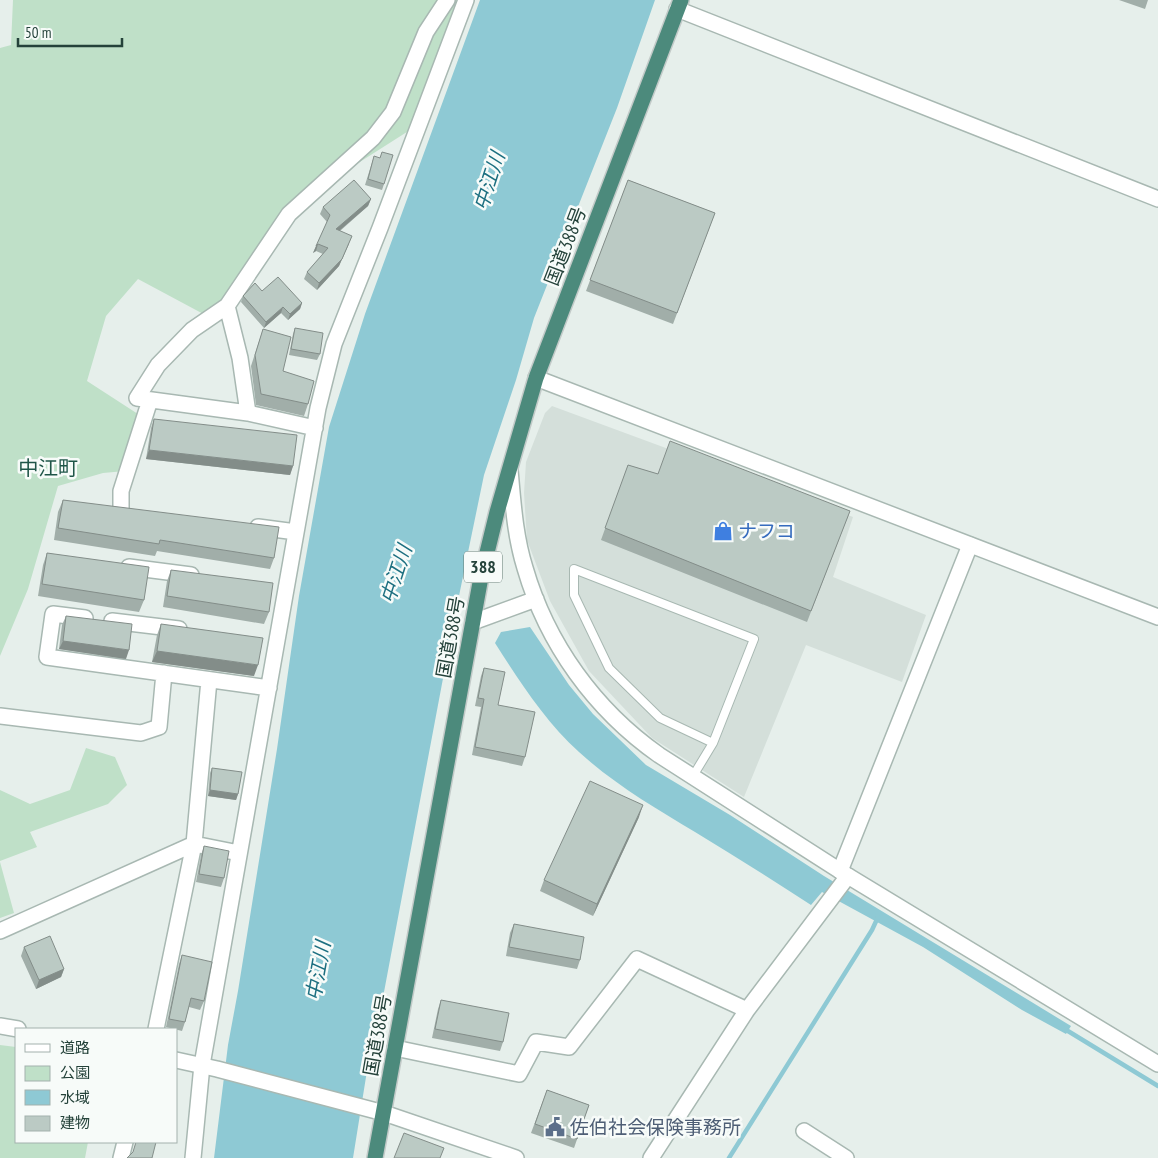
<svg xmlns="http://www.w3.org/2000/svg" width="1158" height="1158" font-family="'PT Sans Narrow','Noto Sans JP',sans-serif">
<rect width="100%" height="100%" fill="#e6efeb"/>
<path fill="#d4dfda" d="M552,406L853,517L833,577L926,615L902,682L806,645L744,797L652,738L589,671L550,601L527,540L524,493L526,462L545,413Z"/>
<path fill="#bfe0c8" d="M13,0H457L410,130L286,209L209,317L138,279L106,316L87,381L141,416L125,471L103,473L58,486L28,589L0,656V48L11,45Z
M86,748L115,757L127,785L108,804L30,832L37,847L0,861V790L30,804L70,790Z
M0,862L14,913L0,918Z
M0,1045L16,1047V1142H88L85,1158H0Z"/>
<path fill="#8ec9d4" d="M480,0H655L617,108L534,318L516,380L484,475L454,620L384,992L366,1077L353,1158H214L228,1045L238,991L277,749L299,596L329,427L365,314Z
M530,627L569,685L593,714L646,765L730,815L824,876L1071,1026L1066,1034L1022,1010L923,947L822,892L811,905C773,880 734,856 695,832C655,808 614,784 579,752C545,721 520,682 495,643L501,632Z"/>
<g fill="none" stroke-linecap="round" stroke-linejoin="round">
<path stroke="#8ec9d4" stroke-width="4.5" d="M1063,1028L1158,1086
M729,1158L872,930L878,917"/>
<defs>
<path id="service" d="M693,776L713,743L660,718L609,668L574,595V569L754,639L713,743"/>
<path id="minor" d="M227,306L240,358L248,413
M315,428L248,413L137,398L158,365L192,330L227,306L289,214L373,138L393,112L426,32L447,0
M121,510V491L150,400
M258,527L296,532
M129,567L191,575
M85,618L53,614L47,657L269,688
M112,621L179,629
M0,716L141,733L159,727L164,673
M840,871L970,545
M0,931L194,844L239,853
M156,1029L194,844L209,680
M395,1048L519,1074L536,1042L569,1047L637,959L747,1010
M804,1131L846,1158
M121,1158L125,1142
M193,1158L202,1065L318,408L334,344L380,228L466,0
M651,1158L747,1010L848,876"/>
<path id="tertiary" d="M677,9L1158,199
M536,378L1158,617
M510,470C513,503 515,536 525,568C547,644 595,710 659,755L848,876L1158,1064
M473,622L536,599
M0,1026L18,1029
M176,1060L217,1069L384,1113L516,1158"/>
<path id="trunk" d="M375,1158L481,577L497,512L536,378L681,0"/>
</defs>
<use href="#service" stroke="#a8b8b2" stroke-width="10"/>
<use href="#minor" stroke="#a8b8b2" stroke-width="18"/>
<use href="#tertiary" stroke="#a8b8b2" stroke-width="18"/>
<use href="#trunk" stroke="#c2cac8" stroke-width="18"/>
<use href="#service" stroke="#fff" stroke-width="8"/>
<use href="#minor" stroke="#fff" stroke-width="15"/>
<use href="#tertiary" stroke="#fff" stroke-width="15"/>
<use href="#trunk" stroke="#4c8a7c" stroke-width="15"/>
</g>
<path fill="#a1aea9" d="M1119,0H1148L1145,9Z
M374,156L384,184L382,190L365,185Z
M628,180L715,213L673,324L586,291Z
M371,199L368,206L340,231L349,244L339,266L317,290L304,279L307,272L323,254L316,251L313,253L327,222L320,214L323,207Z
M262,291L302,303L300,309L288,320L281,313L264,328L241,302L243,296Z
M295,328L320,354L317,360L289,355L293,334Z
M263,329L283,371L308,404L304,416L256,405L251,366Z
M154,419L293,466L290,475L146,459L151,428Z
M628,465L658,474L850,511L807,622L601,540Z
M63,500L274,558L270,569L157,551L155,556L54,540L58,512Z
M47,553L144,600L139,612L38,596L43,565Z
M171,570L269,612L264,624L163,607L167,581Z
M66,616L126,659L59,649L62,625Z
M161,624L254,676L152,662L157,635Z
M484,668L498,705L525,757L522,766L472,755L481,707L475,706L481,676Z
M212,768L238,794L236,800L208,796L210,773Z
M639,817L593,916L540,891L544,880Z
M204,846L224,878L221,887L196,882L201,855Z
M514,924L580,960L577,969L506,956L510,933Z
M24,947L64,969L61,977L36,989L21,956Z
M182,955L204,1001L200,1010L189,1007L185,1022L182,1031L166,1027L179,964Z
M441,1000L503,1042L500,1051L432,1038L438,1009Z
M547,1090L589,1105L574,1148L531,1133Z"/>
<path fill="#838d89" d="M371,199L368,206L333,236L336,229Z
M352,236L339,266L317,290L319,283Z
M318,244L316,251L313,253L316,246Z
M302,303L300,309L288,320L290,314Z
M283,307L281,313L264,328L266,322Z
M149,450L293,466L290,475L146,459Z
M63,641L129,650L126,659L59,649Z
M157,651L258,665L254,676L152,662Z
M210,790L238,794L236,800L208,796Z
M643,805L639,817L593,916L597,904Z
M64,969L61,977L36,989L39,980Z"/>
<path fill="#bbcac4" stroke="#838d89" d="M382,152L393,155L384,184L368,179L374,156L380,158Z
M354,180L371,199L336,229L352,236L342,259L319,283L307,272L328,248L318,244L316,246L330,215L323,207Z
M628,180L715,213L677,313L590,280Z
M278,277L302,303L290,314L283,307L266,322L243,296L255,283L262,291Z
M295,328L323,333L320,354L291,349Z
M263,329L291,337L283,371L314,381L308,404L261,394L255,355Z
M154,419L297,435L293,466L149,450Z
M670,441L850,511L811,611L605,528L628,465L658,474Z
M63,500L279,527L274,558L160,540L159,544L58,528Z
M47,553L149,567L144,600L42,584Z
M171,570L273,583L269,612L167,596Z
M66,616L132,624L129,650L63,641Z
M161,624L263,638L258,665L157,651Z
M484,668L505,672L498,705L535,712L525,757L475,747L484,699L478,698Z
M212,768L242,772L238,794L210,790Z
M590,781L643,805L597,904L544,880Z
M204,846L229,851L224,878L199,874Z
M514,924L584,937L580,960L509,947Z
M50,936L64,969L39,980L24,947Z
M182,955L212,962L204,1001L191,998L185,1022L169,1019Z
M441,1000L509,1013L503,1042L435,1029Z
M547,1090L589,1105L577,1139L535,1124Z
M404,1133L444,1148L440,1158H394Z
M136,1142H156L152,1158H127L133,1152Z"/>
<defs>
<symbol id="shop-bare" viewBox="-9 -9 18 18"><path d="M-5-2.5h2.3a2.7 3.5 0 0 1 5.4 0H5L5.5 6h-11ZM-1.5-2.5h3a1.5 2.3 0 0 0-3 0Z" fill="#3f7fe0" stroke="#f7fbf9" stroke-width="2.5" paint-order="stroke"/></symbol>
<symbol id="civic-bare" viewBox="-9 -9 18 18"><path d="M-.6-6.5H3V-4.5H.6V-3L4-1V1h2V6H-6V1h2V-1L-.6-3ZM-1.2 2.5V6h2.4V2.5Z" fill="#5c6f8a" stroke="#f7fbf9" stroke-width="2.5" paint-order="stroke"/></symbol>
</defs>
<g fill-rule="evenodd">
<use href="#shop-bare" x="709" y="517" width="28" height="28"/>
<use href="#civic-bare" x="541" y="1113" width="28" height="28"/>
</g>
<g text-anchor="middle" stroke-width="5" stroke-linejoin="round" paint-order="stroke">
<rect fill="#f7fbf9" stroke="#637a73" stroke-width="1" x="464" y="551.5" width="38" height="31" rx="4"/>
<g font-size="18" font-weight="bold" fill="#24423a">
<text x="483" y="573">388</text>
</g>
<g font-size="19" fill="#24423a" stroke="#f7fbf9">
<text transform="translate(565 246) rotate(-69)" y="7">国道388号</text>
<text transform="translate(450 637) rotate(-80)" y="7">国道388号</text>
<text transform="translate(377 1035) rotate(-80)" y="7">国道388号</text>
</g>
<g font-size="19" fill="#366cbe" stroke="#f7fbf9" text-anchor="start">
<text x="738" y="538">ナフコ</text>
</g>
<g font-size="19" fill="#4e5e75" stroke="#f7fbf9" text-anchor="start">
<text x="570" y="1134">佐伯社会保険事務所</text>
</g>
<g font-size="20" font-style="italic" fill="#1c6f80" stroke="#f7fbf9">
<text transform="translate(489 181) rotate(-72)" y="7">中江川</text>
<text transform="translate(396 574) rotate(-72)" y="7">中江川</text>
<text transform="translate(318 971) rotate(-80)" y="7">中江川</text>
</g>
<g font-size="20" fill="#1f5548" stroke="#f7fbf9">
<text x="48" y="475">中江町</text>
</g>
</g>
<rect x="15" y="1028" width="162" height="115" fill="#f7fbf9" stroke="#a3b1ad"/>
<rect x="25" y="1044" width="25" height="8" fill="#ffffff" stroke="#a3b1ad"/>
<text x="60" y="1053" font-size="15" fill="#24423a">道路</text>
<rect x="25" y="1066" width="25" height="15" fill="#bfe0c8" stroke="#a3b1ad"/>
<text x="60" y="1078" font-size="15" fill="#24423a">公園</text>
<rect x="25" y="1090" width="25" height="15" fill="#8ec9d4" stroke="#a3b1ad"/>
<text x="60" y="1103" font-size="15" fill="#24423a">水域</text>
<rect x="25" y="1116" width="25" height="15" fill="#bbcac4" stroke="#a3b1ad"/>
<text x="60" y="1128" font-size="15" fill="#24423a">建物</text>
<path d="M18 38v8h104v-8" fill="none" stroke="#24423a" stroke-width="2.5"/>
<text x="25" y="38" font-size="15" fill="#24423a" stroke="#f7fbf9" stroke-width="4" paint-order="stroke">50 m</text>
</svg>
